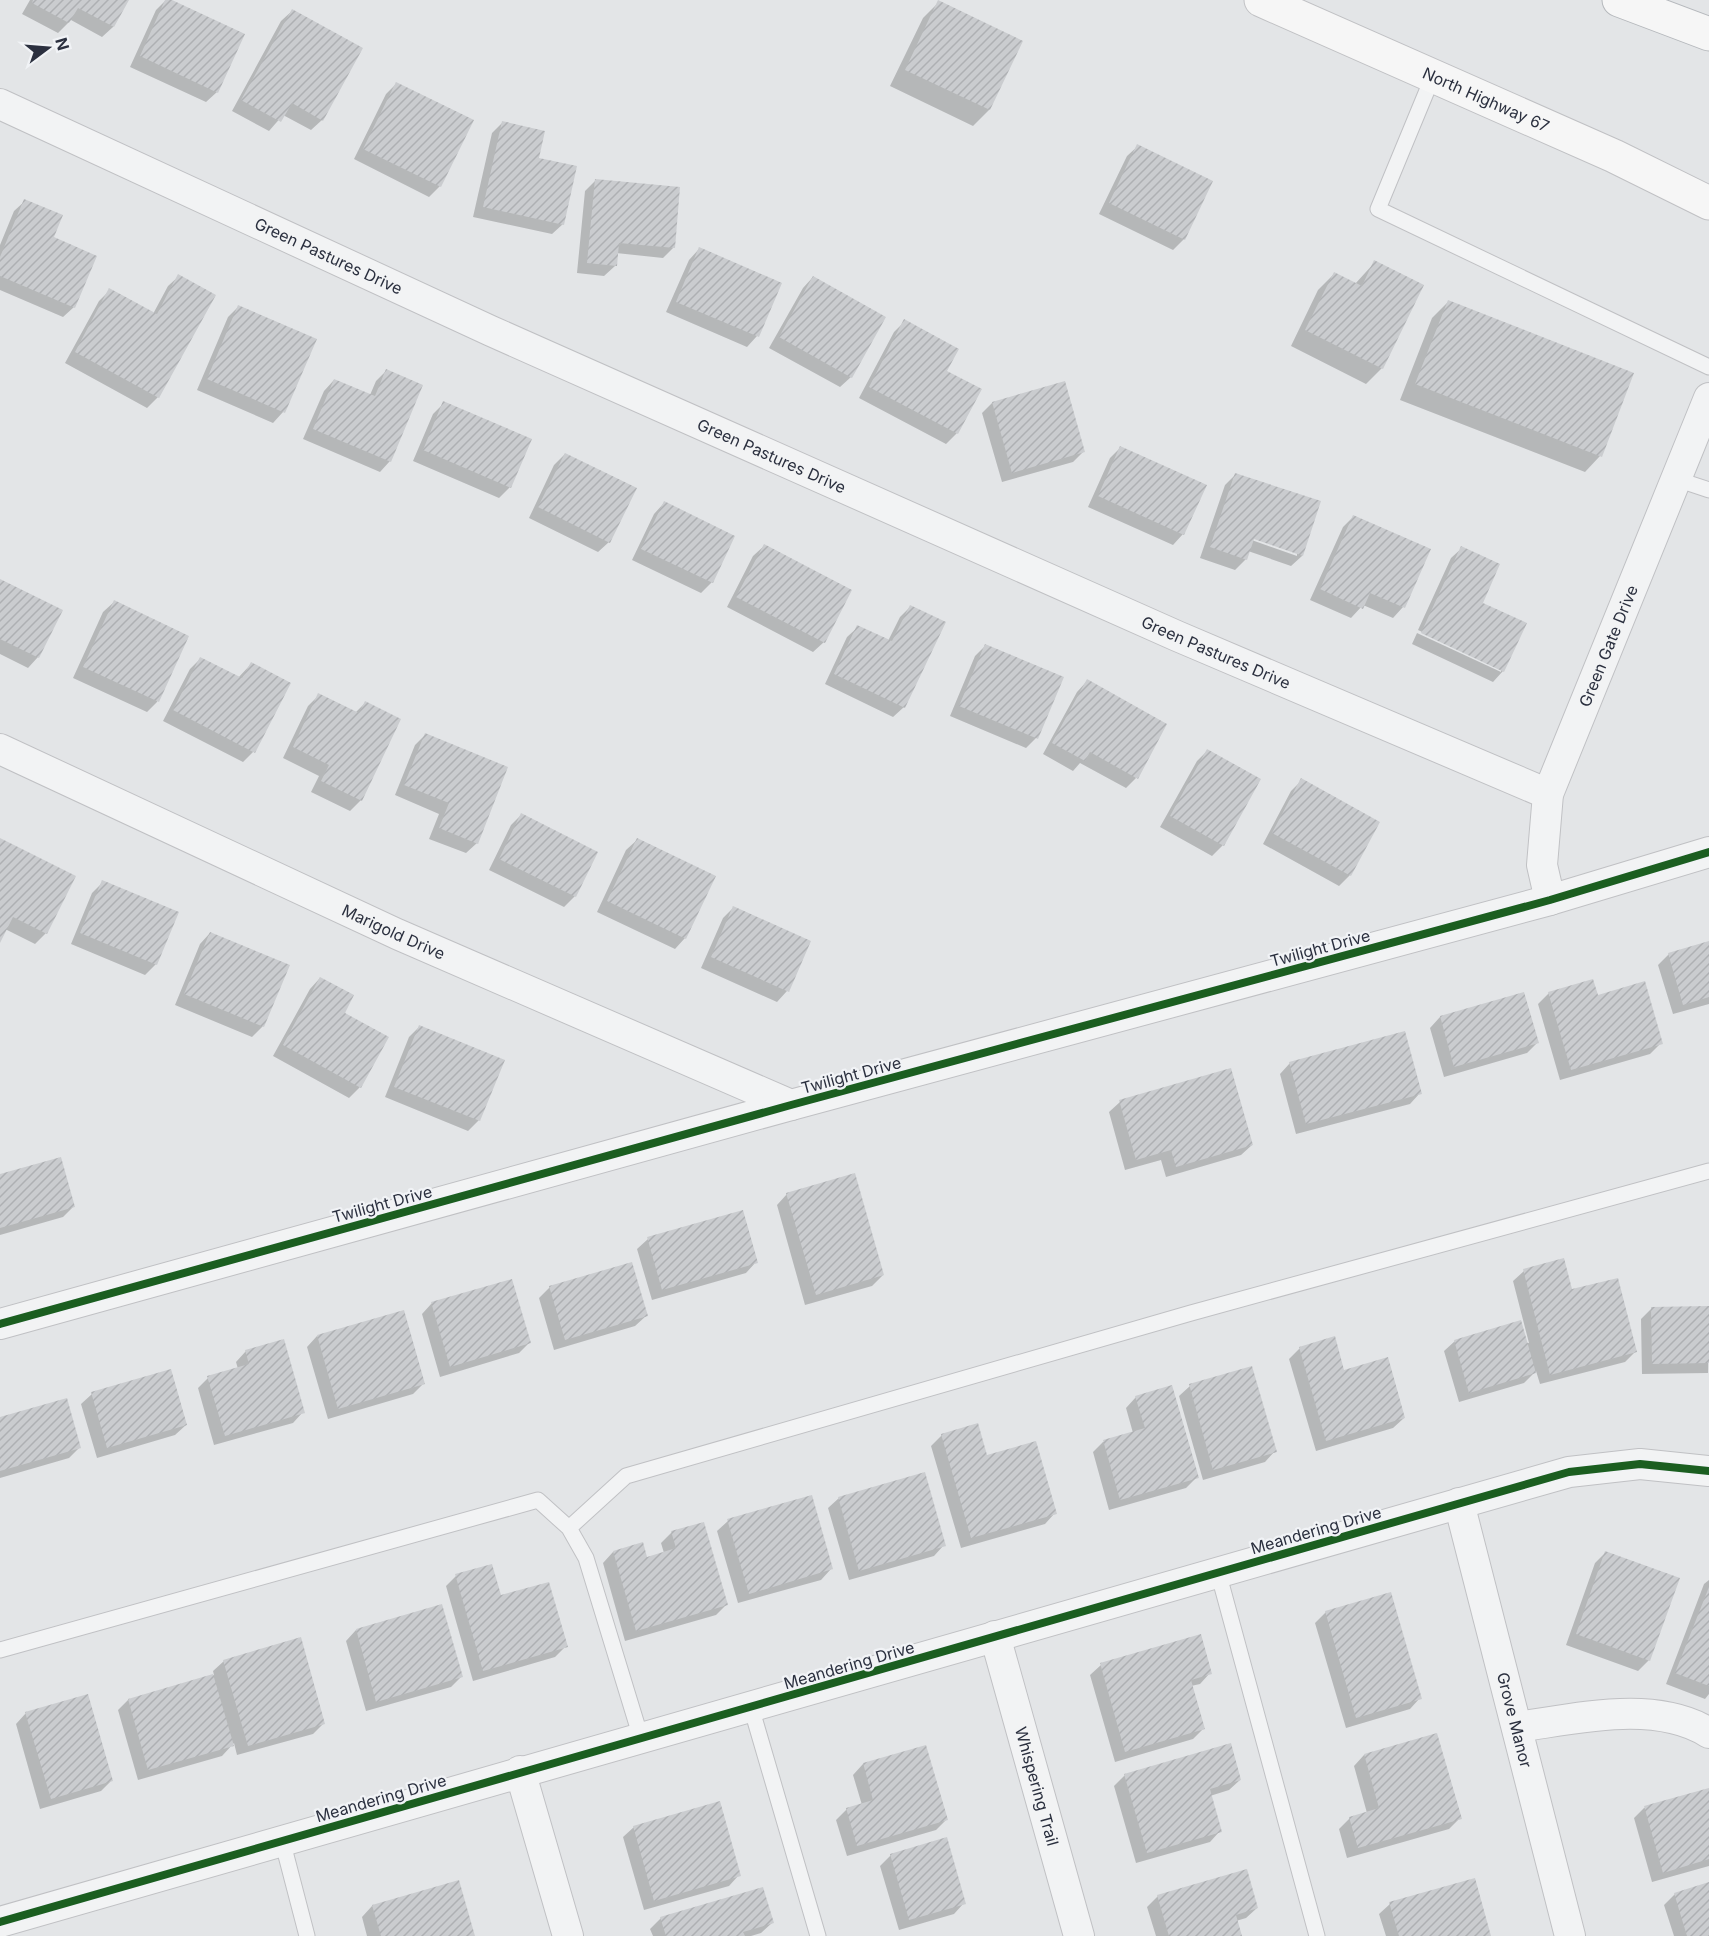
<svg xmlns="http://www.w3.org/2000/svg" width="1709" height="1936" font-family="Inter,sans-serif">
<defs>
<pattern id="building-hatch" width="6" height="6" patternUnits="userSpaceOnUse" patternTransform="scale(1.5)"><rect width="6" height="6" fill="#cacccf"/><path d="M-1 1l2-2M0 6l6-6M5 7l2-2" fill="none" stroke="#aeb0b3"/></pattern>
</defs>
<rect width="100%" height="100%" fill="#e3e5e7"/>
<path fill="#0003" fill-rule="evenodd" d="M30,0H127L113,27L102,37L71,20L58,33L22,14Z
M166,0H169L217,92L206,102L130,67L156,10Z
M939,2L1021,42L989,110L973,126L890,86L923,18Z
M292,11L322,120L311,130L283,115L269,131L232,111L281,21Z
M397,83L440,186L429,197L354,159L386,94Z
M503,122L537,159L563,224L552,234L473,217L492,133Z
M1138,146L1184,239L1173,250L1099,214L1127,156Z
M595,181L674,247L663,258L616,253L615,266L604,276L577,273L585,191Z
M25,201L52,238L74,307L63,317L0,290V245L14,211Z
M699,249L757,336L747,347L666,312L689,260Z
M1375,262L1382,368L1366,384L1291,346L1318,290L1334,274L1355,284Z
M179,276L214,295L158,397L147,408L65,363L99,301L110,290L153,314L168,286Z
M813,277L851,377L840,387L769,348L803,288Z
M1448,302L1632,374L1600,456L1585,472L1400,400L1432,318Z
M239,306L315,340L283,412L273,423L197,390L228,317Z
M905,321L945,371L957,433L946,444L859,398L894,332Z
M386,371L390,461L380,472L303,439L324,391L334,380L370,395L376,381Z
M444,403L510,487L499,498L413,461L433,414Z
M992,403L1084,451L1073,462L1002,482L982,413Z
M1120,448L1183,534L1173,545L1088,507L1110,458Z
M565,454L609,542L598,552L529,518L554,465Z
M1236,474L1319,502L1302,556L1291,566L1248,551L1246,559L1235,570L1200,558L1225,485ZM1247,536L1297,553V556L1246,538Z
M664,503L712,582L701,593L632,560L654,514Z
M1353,517L1429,550L1403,607L1393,618L1363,605L1351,618L1310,600L1343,527Z
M764,546L824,642L813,652L727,607L753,556Z
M1462,548L1503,671L1493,682L1412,644L1417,633L1501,672V669L1418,630L1451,558Z
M0,581L38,657L28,668L0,654Z
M114,602L187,637L157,702L147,712L73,678L103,612Z
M910,607L904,707L893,717L825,684L847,637L858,627L888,641L900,617Z
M986,645L1036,738L1026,748L950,716L975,656Z
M200,659L238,678L251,664L253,752L243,762L163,721L190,669Z
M1087,681L1136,778L1126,788L1080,763L1073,771L1043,754L1077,692Z
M319,695L355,713L365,703L361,800L350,811L311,792L319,776L283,758L308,706Z
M425,735L477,843L466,853L429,839L439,814L395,795L415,745Z
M1207,751L1223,845L1212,856L1160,827L1197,761Z
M1302,780L1378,823L1350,875L1339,886L1263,844L1291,791Z
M521,815L575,896L564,907L489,870L511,825Z
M0,840L46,933L35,944L5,929L0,940Z
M637,840L685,938L675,949L597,912L626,850Z
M103,882L156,964L145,975L71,944L92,893Z
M733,908L787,991L777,1002L701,968L723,918Z
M210,933L288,966L263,1026L252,1037L175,1005L200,944Z
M1709,943V1004L1673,1014L1658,965L1669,954Z
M320,978L343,1013L387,1037L360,1087L349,1098L273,1056L310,989Z
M1549,993L1597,997L1661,1043L1650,1054L1560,1080L1538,1004Z
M1440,1017L1537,1043L1527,1053L1444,1077L1430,1028Z
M419,1027L479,1120L468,1131L385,1097L409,1037Z
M1290,1063L1420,1093L1410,1104L1296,1134L1280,1074Z
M1120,1102L1252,1145L1241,1155L1166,1177L1161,1160L1125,1170L1109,1112Z
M0,1176L73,1207L63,1217L0,1235Z
M787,1194L883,1275L872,1286L805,1305L777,1205Z
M648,1239L756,1262L746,1273L652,1300L637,1249Z
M1524,1271L1571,1291L1635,1352L1625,1362L1540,1384L1536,1371L1524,1383L1459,1402L1444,1351L1455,1341L1529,1343L1513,1281Z
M550,1287L646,1316L635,1326L554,1350L539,1298Z
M432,1303L529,1343L519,1353L440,1377L422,1314Z
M1709,1308L1708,1373L1642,1374L1641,1319L1651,1309Z
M317,1336L423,1384L413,1394L328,1419L307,1347Z
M1300,1348L1343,1371L1404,1418L1393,1428L1316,1451L1289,1359Z
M246,1351L303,1412L293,1423L214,1445L198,1388L208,1378L238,1369L236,1362Z
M1190,1386L1275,1451L1265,1462L1203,1480L1179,1396Z
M92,1394L186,1425L175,1435L97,1458L81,1404Z
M1136,1397L1197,1477L1186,1488L1109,1510L1093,1452L1103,1442L1133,1433L1126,1408Z
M0,1419L79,1448L69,1458L0,1478Z
M942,1435L986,1457L1055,1513L1045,1524L961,1548L931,1446Z
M839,1498L944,1545L934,1556L849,1580L828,1508Z
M728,1521L831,1569L821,1580L738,1603L717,1531Z
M672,1532L726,1605L716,1615L625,1641L603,1563L613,1552L646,1558L664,1553L661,1543Z
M1605,1553L1649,1660L1638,1671L1566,1645L1595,1563Z
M456,1576L500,1597L566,1646L555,1657L473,1681L446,1586Z
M1709,1580V1694L1705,1699L1666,1684L1704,1584Z
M1326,1612L1420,1698L1410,1709L1346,1728L1315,1623Z
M356,1630L462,1676L451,1687L366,1711L346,1641Z
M224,1661L324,1723L313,1734L237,1755L234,1743L222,1756L138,1780L118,1710L128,1700L214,1675L213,1671Z
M1101,1665L1210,1673L1200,1684L1191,1686L1203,1729L1193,1739L1115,1762L1090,1675Z
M26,1713L111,1781L101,1791L40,1809L16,1724Z
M1436,1735L1460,1818L1449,1829L1347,1858L1339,1829L1350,1818L1367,1813L1354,1766L1364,1755Z
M863,1764L946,1820L936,1830L847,1856L836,1820L847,1809L862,1805L853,1775Z
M1125,1775L1240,1780L1229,1790L1210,1796L1220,1831L1210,1842L1136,1863L1114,1786Z
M1709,1789V1866L1652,1882L1634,1818L1644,1808Z
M634,1827L739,1875L729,1886L644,1910L623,1837Z
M891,1855L964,1903L954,1914L899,1930L880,1866Z
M1709,1884V1936H1674L1664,1905L1675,1894Z
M1158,1896L1257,1908L1246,1918L1236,1921L1240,1936H1156L1147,1907Z
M1390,1904L1490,1936H1386L1379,1914Z
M372,1906L474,1936H367L362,1917Z
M661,1918L772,1923L761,1933L751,1936H653L650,1929Z"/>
<path fill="url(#building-hatch)" d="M33,0H129L114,27L78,8L69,23L32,3Z
M165,0H172L245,34L218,93L140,56Z
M938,0L1023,41L990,110L905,70Z
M292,9L363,48L323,121L292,103L281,122L241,100Z
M396,82L474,120L441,187L363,149Z
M502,121L545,131L539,158L577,166L564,225L483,207Z
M1137,144L1213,181L1185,240L1109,203Z
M595,179L680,187L675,248L619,243L617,266L587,263Z
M24,199L63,215L54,237L97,256L75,308L0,276V257Z
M699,247L782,283L759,337L676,302Z
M1374,260L1424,285L1383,369L1305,330L1334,272L1362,286Z
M178,274L216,295L159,398L75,352L109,288L157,314Z
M813,276L886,317L852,378L779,337Z
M1448,300L1634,373L1602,457L1415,384Z
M238,305L317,339L285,413L207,379Z
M904,319L959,349L947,371L982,389L958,434L869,387Z
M386,369L423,385L391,462L313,429L334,379L375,396Z
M1065,381L1085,452L1012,473L992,402Z
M443,401L532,439L511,488L423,450Z
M1120,446L1207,485L1184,535L1098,496Z
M565,453L637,488L610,543L538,507Z
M1235,473L1321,501L1303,556L1254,539L1247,560L1210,547Z
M664,501L735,536L713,583L641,549Z
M1353,515L1431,549L1405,608L1370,593L1363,609L1320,589Z
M764,544L852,590L825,643L736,597Z
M1461,546L1500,564L1483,603L1527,623L1504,672L1421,633Z
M0,579L63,610L39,658L0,639Z
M114,600L189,636L159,702L83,667Z
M910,605L946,622L905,708L834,674L857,625L892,641Z
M985,644L1064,677L1038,739L959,706Z
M200,657L242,678L251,662L291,683L255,753L173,710Z
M1087,679L1167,724L1138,779L1090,752L1085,761L1052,743Z
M318,693L359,713L365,701L401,719L362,801L321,781L329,765L293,747Z
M425,733L508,767L478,844L439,828L449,803L404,785Z
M1207,749L1261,779L1224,846L1170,816Z
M1301,778L1380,822L1351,876L1272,833Z
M521,813L598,852L576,897L499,859Z
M0,838L76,876L47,934L13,917L0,943Z
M637,838L716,876L686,939L607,901Z
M102,880L179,912L157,965L80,933Z
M733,906L811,941L789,992L711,957Z
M210,932L290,965L264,1027L184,994Z
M1709,941V997L1683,1005L1668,953Z
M320,977L354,995L345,1013L389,1037L361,1088L283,1045Z
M1593,979L1598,995L1645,981L1663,1044L1571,1070L1548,992Z
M1524,992L1539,1043L1454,1067L1440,1016Z
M419,1025L505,1060L480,1121L394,1087Z
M1405,1031L1422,1094L1306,1124L1289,1062Z
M1231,1068L1253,1145L1176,1167L1171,1150L1136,1160L1119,1100Z
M61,1157L75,1207L0,1228V1174Z
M855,1173L884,1275L816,1295L786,1193Z
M743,1210L758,1263L662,1290L647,1237Z
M1564,1258L1572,1289L1618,1278L1637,1352L1550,1375L1523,1269Z
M632,1262L648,1316L565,1340L549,1286Z
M512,1279L531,1343L450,1367L431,1302Z
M1709,1306V1363L1652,1364L1651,1307Z
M404,1310L425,1384L338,1409L317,1335Z
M1521,1320L1536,1373L1469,1393L1454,1340Z
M1335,1336L1344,1370L1388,1357L1405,1418L1326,1441L1299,1347Z
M284,1339L305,1413L225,1436L207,1376L249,1364L245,1350Z
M1252,1366L1277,1452L1213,1470L1189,1384Z
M171,1369L187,1425L107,1448L91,1392Z
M1172,1385L1199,1478L1120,1500L1103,1440L1145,1428L1135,1396Z
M67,1398L81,1448L0,1471V1417Z
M978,1423L987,1455L1036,1441L1057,1514L971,1538L941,1434Z
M925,1472L946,1546L859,1571L838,1497Z
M812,1495L833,1569L749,1594L727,1519Z
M704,1522L728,1605L636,1631L613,1551L643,1542L647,1557L676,1548L671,1531Z
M1605,1551L1680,1578L1650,1661L1576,1634Z
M492,1564L501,1595L549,1582L568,1647L483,1671L455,1574Z
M1709,1587V1686L1675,1673Z
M1391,1592L1422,1699L1356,1718L1325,1611Z
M442,1604L463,1677L376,1702L356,1629Z
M1201,1634L1212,1674L1191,1680L1205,1729L1125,1752L1100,1663Z
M301,1637L325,1724L248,1746L223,1660Z
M213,1674L234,1746L148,1770L128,1699Z
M88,1694L113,1781L51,1799L25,1712Z
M1437,1733L1462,1819L1358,1848L1349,1817L1379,1808L1364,1754Z
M1231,1743L1241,1780L1210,1789L1222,1832L1147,1853L1124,1774Z
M926,1745L948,1820L857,1846L846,1808L873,1800L863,1763Z
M1709,1788V1859L1663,1873L1644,1806Z
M720,1801L741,1876L654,1901L633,1826Z
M947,1837L966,1904L909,1920L890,1854Z
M1247,1869L1258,1908L1236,1915L1242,1936H1169L1157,1895Z
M1475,1878L1491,1936H1399L1389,1902Z
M459,1880L475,1936H381L372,1905Z
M1709,1882V1936H1687L1674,1893Z
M763,1887L774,1923L743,1932L745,1936H666L660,1917Z"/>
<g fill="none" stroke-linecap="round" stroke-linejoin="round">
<defs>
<path id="lane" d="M1433,76L1378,209L1709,367
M1676,479L1709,490
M569,1528L626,1476L1191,1313L1709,1171
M1218,1572L1317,1936
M0,1650L538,1500L569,1528L586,1558L641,1738
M751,1707L818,1936
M282,1840L307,1936"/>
<g id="street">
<path id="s1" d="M0,104L491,331L1177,636L1548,794"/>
<path id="s2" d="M0,749L397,934L791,1105"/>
<path id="s3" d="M1550,900L1542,865L1548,794L1709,398"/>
<path d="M0,1324L791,1105L1550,900L1709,852"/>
<path id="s4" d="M1459,1503L1570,1936"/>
<path id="s5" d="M995,1636L1079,1936"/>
<path d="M1517,1727C1576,1719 1655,1699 1709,1733"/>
<path d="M520,1771L568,1936"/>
<path d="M0,1922L1569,1472L1640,1464L1709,1471"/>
</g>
<g id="secondary">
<path id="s6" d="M1261,0L1614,156L1709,203"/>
</g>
<path id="highway" d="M1619,0L1709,34"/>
</defs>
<use href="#lane" stroke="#c0c1c4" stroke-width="17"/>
<use href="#street" stroke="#c0c1c4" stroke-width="32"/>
<use href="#secondary" stroke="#c0c1c4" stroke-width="35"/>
<use href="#highway" stroke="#b5b8bc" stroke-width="35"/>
<use href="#lane" stroke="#f2f3f4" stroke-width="15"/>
<use href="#street" stroke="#f2f3f4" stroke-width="30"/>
<use href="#secondary" stroke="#f6f6f6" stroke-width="33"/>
<use href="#highway" stroke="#f6f6f6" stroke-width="33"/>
<defs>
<path id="cycleway" d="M0,1324L791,1105L1550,900L1709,852
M0,1922L1569,1472L1640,1464L1709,1471"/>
</defs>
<use href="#cycleway" stroke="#f1f3f6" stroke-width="11"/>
<use href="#cycleway" stroke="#1b5e20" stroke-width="8"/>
</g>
<g text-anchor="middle" stroke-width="4.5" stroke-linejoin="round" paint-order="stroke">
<g font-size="16" fill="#2b303f" stroke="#f1f3f6">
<text dy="6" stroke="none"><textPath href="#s6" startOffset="246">North Highway 67</textPath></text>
<text dy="6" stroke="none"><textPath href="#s1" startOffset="362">Green Pastures Drive</textPath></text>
<text dy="6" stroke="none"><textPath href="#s1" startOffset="848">Green Pastures Drive</textPath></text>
<text dy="6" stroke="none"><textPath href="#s3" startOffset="267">Green Gate Drive</textPath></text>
<text dy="6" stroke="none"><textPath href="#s1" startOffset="1334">Green Pastures Drive</textPath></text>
<text dy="6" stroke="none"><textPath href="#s2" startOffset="434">Marigold Drive</textPath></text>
<text transform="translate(1320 948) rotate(-15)" y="6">Twilight Drive</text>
<text transform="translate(851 1075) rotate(-15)" y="6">Twilight Drive</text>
<text transform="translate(382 1204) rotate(-15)" y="6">Twilight Drive</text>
<text transform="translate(1316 1530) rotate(-16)" y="6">Meandering Drive</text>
<text transform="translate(849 1665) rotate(-16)" y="6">Meandering Drive</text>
<text dy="6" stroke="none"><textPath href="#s4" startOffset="224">Grove Manor</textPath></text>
<text dy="6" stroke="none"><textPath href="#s5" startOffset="156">Whispering Trail</textPath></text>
<text transform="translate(381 1798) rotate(-16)" y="6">Meandering Drive</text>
</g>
</g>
<g transform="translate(48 48) rotate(74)" stroke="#f1f3f6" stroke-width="4.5" paint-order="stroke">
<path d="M0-4.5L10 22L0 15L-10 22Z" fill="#2b303f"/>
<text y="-9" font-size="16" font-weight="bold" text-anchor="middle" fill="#2b303f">N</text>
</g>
</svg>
